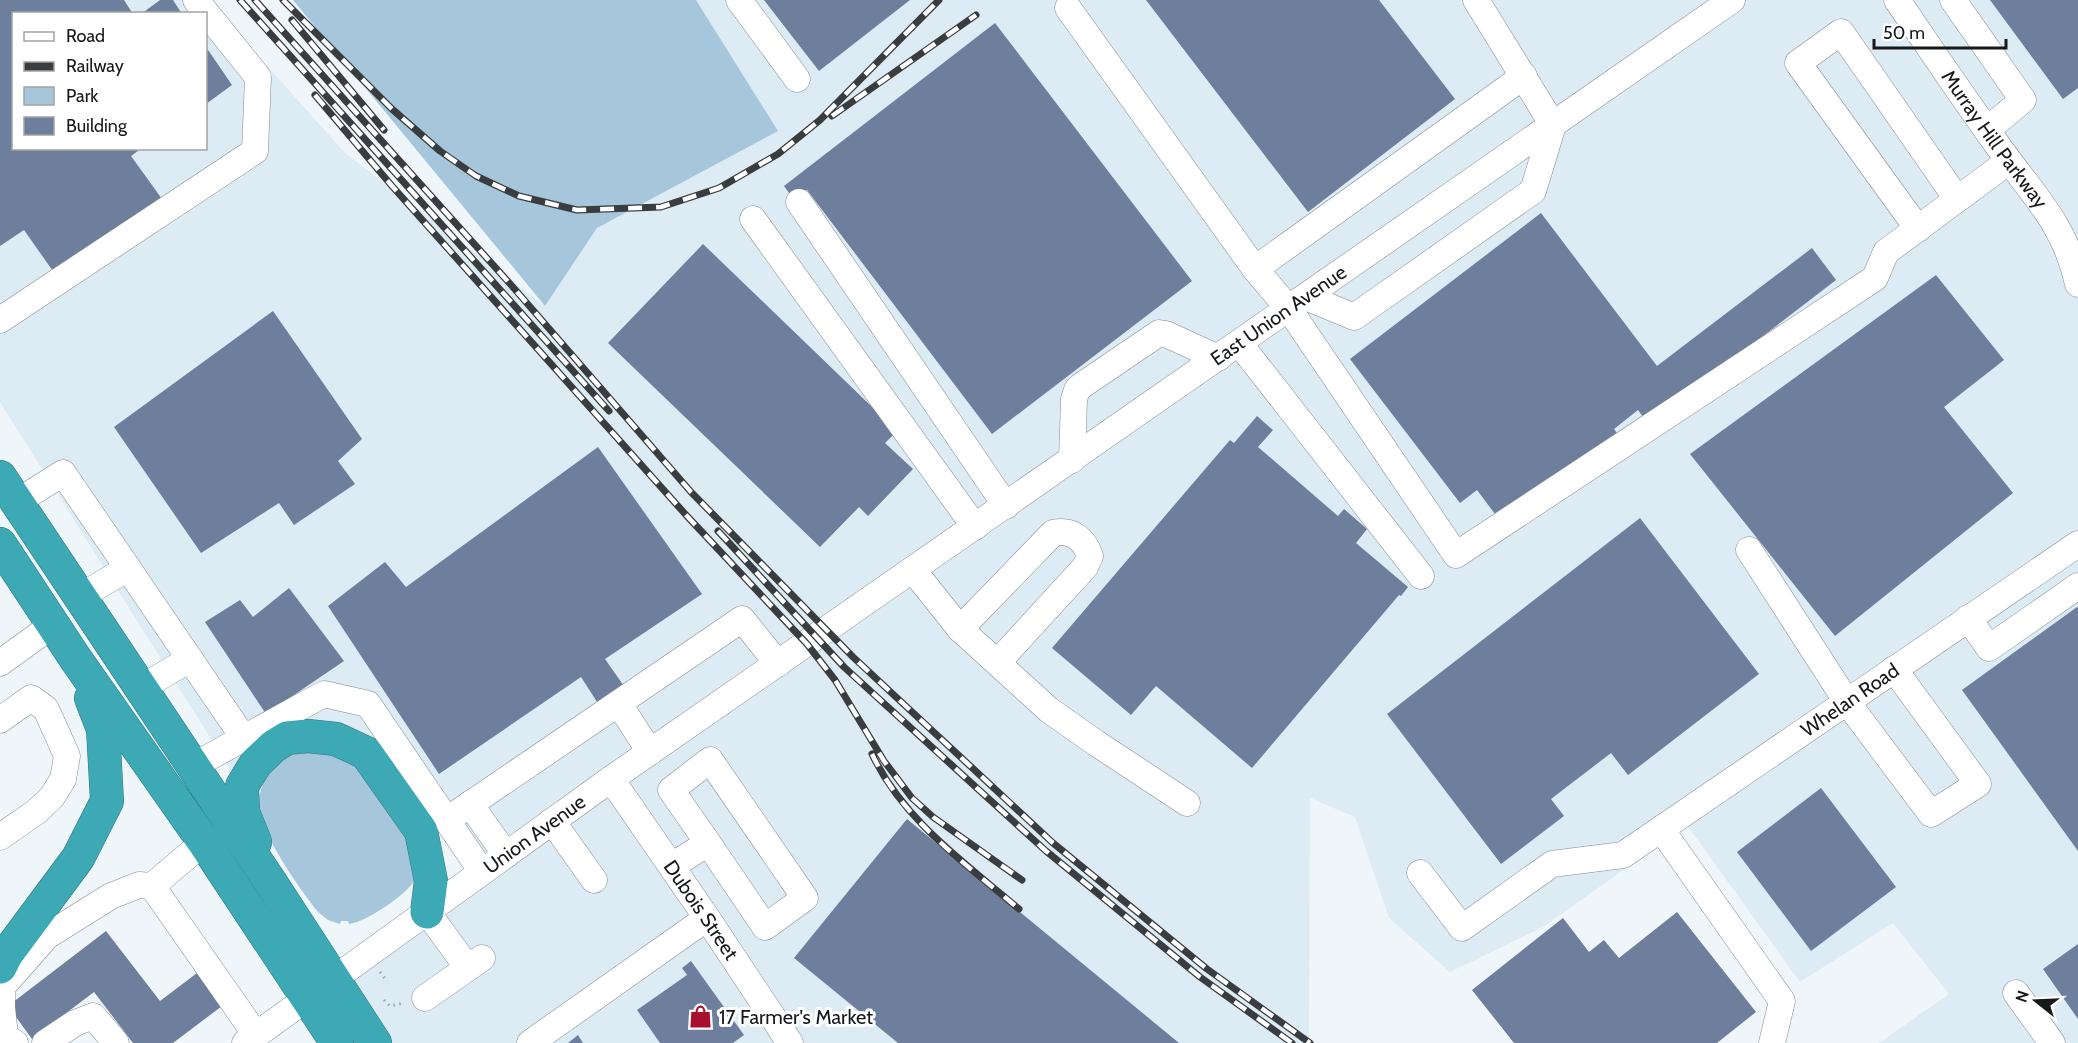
<svg xmlns="http://www.w3.org/2000/svg" width="2078" height="1043" font-family="Cabin,sans-serif">
<rect width="100%" height="100%" fill="#eff6fa"/>
<path fill="#dcebf4" fill-rule="evenodd" d="M0,0H208L345,153L545,306L597,228L777,131L696,0H2078V1043H1879L1949,994L1893,923L1800,982L1687,825L1543,927L1450,972L1389,918L1355,817L1310,798L1309,1043H381L334,979L471,872L379,747L238,782L0,402ZM14,14H206V148H14Z"/>
<path fill="#a5c6db" d="M293,0H696L778,131L597,228L545,306Z
M302,749L349,755L414,840L415,880C406,895 366,922 349,924L348,921H341L340,924L328,920L318,912C301,891 261,834 259,808C258,792 266,772 278,762C284,756 294,753 302,749Z"/>
<path fill="#6e7e9d" d="M0,0H124L133,14H14V148H142L131,156L162,199L55,274L24,230L0,246Z
M160,0H173L182,14H141Z
M764,0H910L819,71Z
M1146,0H1379L1455,99L1308,212Z
M1990,0H2078V88L2063,99Z
M995,23L1192,281L992,434L807,190L794,200L784,186Z
M206,47L232,85L206,104Z
M1541,213L1657,366L1812,248L1836,280L1648,424L1638,410L1614,429L1620,437L1504,526L1477,490L1460,503L1350,359Z
M703,244L897,431L885,443L913,469L868,516L859,507L820,547L608,343Z
M1936,275L2004,360L1944,407L2013,493L1835,636L1690,454Z
M273,311L362,439L338,461L355,484L294,525L279,503L201,553L114,427Z
M1257,416L1273,430L1258,447L1338,516L1344,509L1367,529L1356,543L1408,587L1401,596L1399,595L1252,768L1156,686L1131,715L1052,648L1230,440L1234,443Z
M598,447L702,594L605,659L626,689L601,708L581,677L439,774L328,606L385,562L406,587Z
M1640,518L1759,674L1628,775L1611,753L1551,799L1564,816L1501,864L1387,714Z
M289,588L344,661L266,714L205,622L240,600L253,617Z
M2077,607L2078,608V851L1962,690Z
M1821,788L1896,887L1811,951L1737,852Z
M907,819L1179,1043H898L794,958Z
M1677,912L1756,1012L1717,1043H1514L1472,990L1563,918L1589,952L1604,940L1619,958Z
M106,931L160,1001L197,973L222,1006L173,1043H133L94,992L32,1039L8,1006Z
M2078,944V1019L2043,969Z
M691,961L744,1035L733,1043H660L637,1010L687,975L682,968Z
M578,1035L583,1043H568Z"/>
<g fill="none" stroke-linecap="round" stroke-linejoin="round">
<defs>
<g id="minor">
<path d="M739,0L797,79"/>
<path id="s1" d="M1897,0C1930,48 1962,96 1996,143C2030,192 2065,222 2078,284"/>
<path d="M1953,0L2023,100L1987,130"/>
<path d="M1068,8L1255,269L1524,76"/>
<path d="M799,202L1006,506"/>
<path d="M753,219L975,527"/>
<path d="M1918,229L1798,63L1841,32L1957,199"/>
<path d="M1255,269L1289,309L1456,555L1875,278L1886,252L2009,161"/>
<path d="M1306,297L1354,317L1533,191L1553,125L1476,0"/>
<path d="M0,320L255,151L258,77L196,0"/>
<path d="M1239,343L1421,576"/>
<path d="M1072,460L1074,399L1077,390L1081,386L1159,333L1166,334L1218,358"/>
<path d="M17,502L63,473L243,737"/>
<path d="M1749,550L1847,702L1931,814L1978,784L1894,669"/>
<path d="M913,570L960,629L1049,710L1096,743L1187,803"/>
<path d="M80,597L128,568"/>
<path d="M1968,618L1989,648L2078,586"/>
<path d="M960,629L1053,533C1071,529 1084,538 1090,556L1085,567L998,662"/>
<path d="M0,663L54,624"/>
<path d="M141,688L190,659"/>
<path d="M619,704L650,752"/>
<path d="M0,720L31,698L46,709L67,756L63,779L52,797L36,812L0,837"/>
<path d="M193,766L324,694L368,704L482,872"/>
<path id="s2" d="M611,779L707,918L790,1043"/>
<path d="M470,804L506,855"/>
<path d="M447,820L742,619L778,664"/>
<path d="M552,821L594,880"/>
<path d="M1661,829L1782,1001L1772,1043"/>
<path d="M204,842L152,886L256,1035"/>
<path d="M672,866L708,843L671,790L710,760L805,898L765,927L708,843"/>
<path id="s3" d="M1420,873L1462,928L1552,864L1623,855L2078,544"/>
<path d="M427,912L468,968"/>
<path d="M2016,993L2052,1043"/>
<path d="M425,998L482,958"/>
<path d="M15,1043L5,1036L2,1008V987L47,936L111,896L139,885L152,886"/>
<path d="M45,1043L75,1023L93,1016L116,1043"/>
<path id="s4" d="M245,1043L611,779L1732,0"/>
<path d="M530,1043L707,918"/>
</g>
<path id="highway" d="M0,477L271,883L375,1043
M0,544L75,658L204,842L337,1043
M255,842L243,812L242,786L256,763L274,746L287,738L308,736L336,739L366,753L421,831L431,881L427,912
M0,967L6,955L78,858L107,801L103,729L91,698"/>
</defs>
<use href="#minor" stroke="#858c90" stroke-width="27"/>
<use href="#highway" stroke="#2f767f" stroke-width="34"/>
<path stroke="#9fa4a7" stroke-width="3" stroke-dasharray="1.5 4.5" stroke-linecap="butt" d="M380,972L386,980
M384,1000L390,1006L404,1003"/>
<use href="#minor" stroke="#fff" stroke-width="26"/>
<use href="#highway" stroke="#3da9b5" stroke-width="33"/>
<defs>
<path id="rail" d="M240,0L609,411
M255,0L512,286L691,492L853,657L1053,843L1207,969L1310,1043
M283,0L392,109L440,151L476,176L519,196L577,210L661,207L719,188L778,154L820,120L939,0
M292,20L384,130
M315,95L392,186L686,515L807,644L835,680L884,761L912,798L933,817L1022,880
M832,116L976,15
M718,531L844,667L1046,851L1200,977L1292,1043
M872,754C903,820 965,863 1019,909"/>
</defs>
<use href="#rail" stroke="#3a3d3f" stroke-width="7"/>
<use href="#rail" stroke="#fff" stroke-width="4.5" stroke-dasharray="14" stroke-linecap="butt"/>
</g>
<defs>
<symbol id="shop-bare" viewBox="-9 -9 18 18"><path d="M-5-2.5h2.3a2.7 3.5 0 0 1 5.4 0H5L5.5 6h-11ZM-1.5-2.5h3a1.5 2.3 0 0 0-3 0Z" fill="#a80f2d" stroke="#fff" stroke-width="2.5" paint-order="stroke"/></symbol>
</defs>
<g fill-rule="evenodd">
<use href="#shop-bare" x="684" y="1000" width="33" height="33"/>
</g>
<g text-anchor="middle" stroke-width="6" stroke-linejoin="round" paint-order="stroke">
<g font-size="20" fill="#16181a" stroke="#fff">
<text dy="7" stroke="none"><textPath href="#s1" startOffset="170">Murray Hill Parkway</textPath></text>
<text dy="7" stroke="none"><textPath href="#s4" startOffset="1264">East Union Avenue</textPath></text>
<text dy="7" stroke="none"><textPath href="#s3" startOffset="526">Whelan Road</textPath></text>
<text dy="7" stroke="none"><textPath href="#s4" startOffset="357">Union Avenue</textPath></text>
<text dy="7" stroke="none"><textPath href="#s2" startOffset="159">Dubois Street</textPath></text>
</g>
<g font-size="20" fill="#16181a" stroke="#fff" text-anchor="start">
<text x="719" y="1024">17 Farmer's Market</text>
</g>
</g>
<rect x="12" y="12" width="195" height="138" fill="#ffffff" stroke="#a2a3a3" stroke-width="1.5"/>
<rect x="24" y="32" width="30" height="9" fill="#ffffff" stroke="#a2a3a3" stroke-width="1.5"/>
<text x="66" y="42" font-size="18" fill="#16181a">Road</text>
<rect x="24" y="62" width="30" height="9" fill="#3a3d3f" stroke="#a2a3a3" stroke-width="1.5"/>
<text x="66" y="72" font-size="18" fill="#16181a">Railway</text>
<rect x="24" y="87" width="30" height="18" fill="#a5c6db" stroke="#a2a3a3" stroke-width="1.5"/>
<text x="66" y="102" font-size="18" fill="#16181a">Park</text>
<rect x="24" y="117" width="30" height="18" fill="#6e7e9d" stroke="#a2a3a3" stroke-width="1.5"/>
<text x="66" y="132" font-size="18" fill="#16181a">Building</text>
<g transform="translate(2036 1001) rotate(288)" stroke="#ffffff" stroke-width="4.5" paint-order="stroke">
<path d="M0-4.5L10 22L0 15L-10 22Z" fill="#16181a"/>
<text y="-9" font-size="16" font-weight="bold" text-anchor="middle" fill="#16181a">N</text>
</g>
<path d="M1874 39v9h132v-9" fill="none" stroke="#16181a" stroke-width="3"/>
<text x="1883" y="39" font-size="18" fill="#16181a" stroke="#ffffff" stroke-width="4.5" paint-order="stroke">50 m</text>
</svg>
